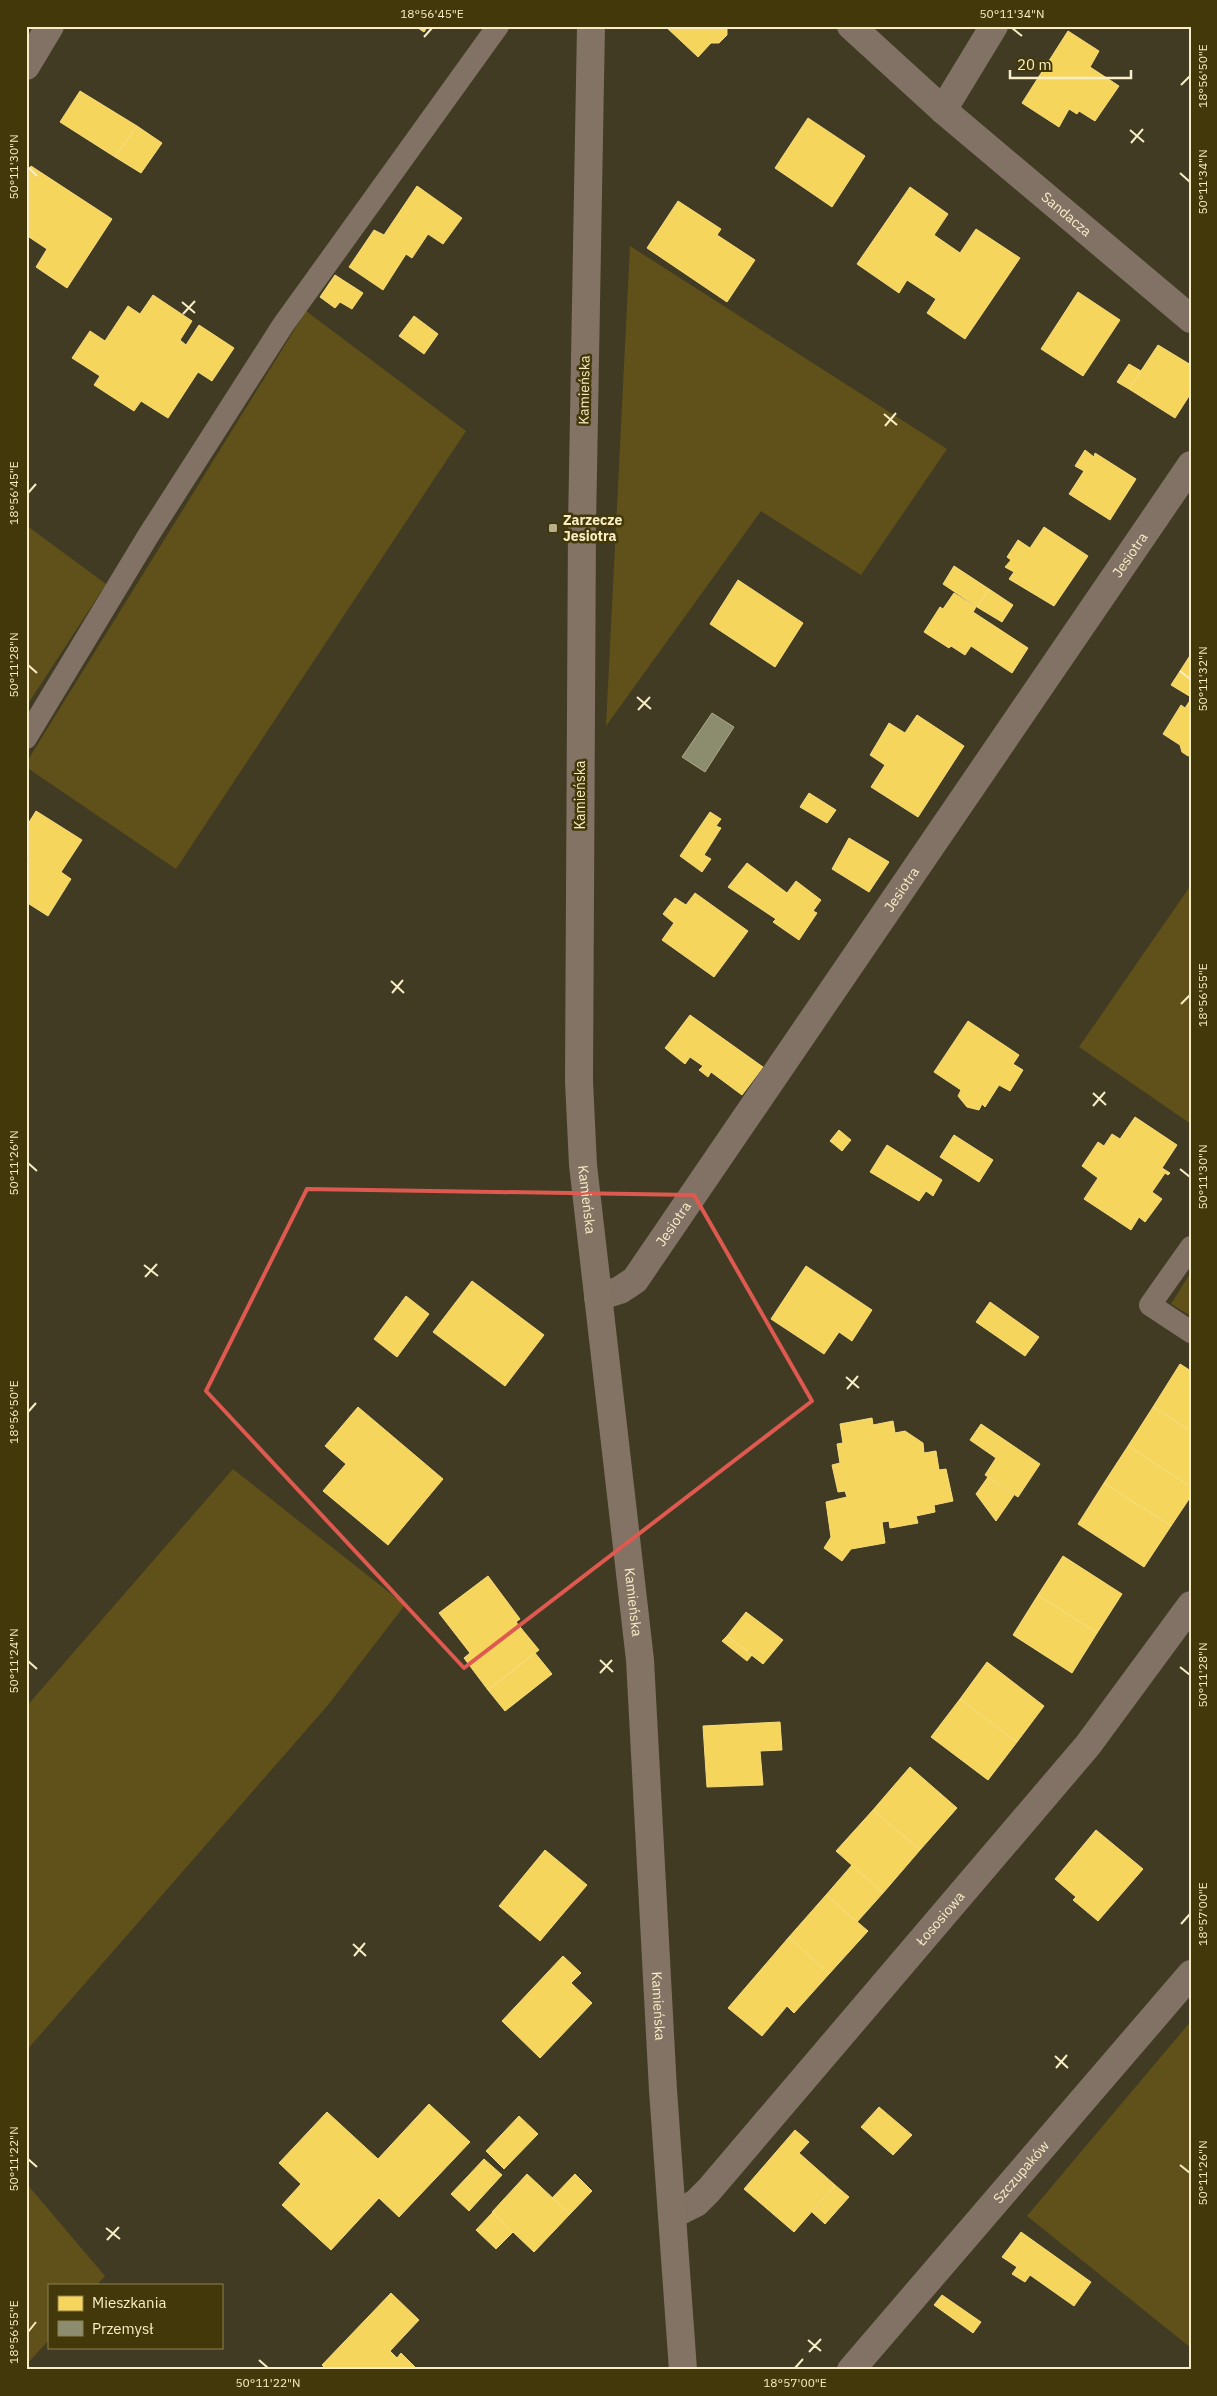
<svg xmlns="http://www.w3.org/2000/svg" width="1217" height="2396" font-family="'IBM Plex Sans',sans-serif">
<rect width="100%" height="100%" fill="#413b23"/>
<path fill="#5f5119" d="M630,246L947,449L861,575L761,511L606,726Z
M306,311L466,431L176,869L26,767V763Z
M26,525L106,584L26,707Z
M1191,885V1124L1079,1047Z
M1191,1272V1316L1171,1304Z
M233,1469L405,1605L328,1705L26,2051V1707Z
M1191,2021V2348L1027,2216Z
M26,2183L105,2276L97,2285H49V2340L26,2365Z"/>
<path fill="#f6d55c" stroke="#f7dc7c" d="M415,26H428L424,32Z
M665,26H727V35L719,43H711L698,57Z
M1068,31L1099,51L1090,67L1119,86L1095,121L1079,111L1077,114L1069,109L1059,127L1022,103Z
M80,91L137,126L115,157L60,122Z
M808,118L865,156L832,207L775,168Z
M137,126L162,143L141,173L115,157Z
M31,166L112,219L67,288L36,267L47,249L26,235V174Z
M417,186L462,218L443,244L428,234L412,258L406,254L383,290L349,267L374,230L384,235Z
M910,187L948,214L934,235L960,253L976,229L1020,258L965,339L927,313L936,299L907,280L899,293L857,264Z
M678,201L721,229L717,235L755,260L727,302L647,248Z
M335,275L363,293L352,309L340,302L335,308L320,297Z
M1078,292L1120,320L1083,376L1041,349Z
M153,295L192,321L180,340L186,345L199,325L234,348L212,381L198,372L168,418L141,401L134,411L94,385L100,376L72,358L90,331L105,341L128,306L140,314Z
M414,316L438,334L424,354L399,336Z
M1158,345L1191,365V393L1175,418L1129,389Z
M1129,364L1141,371L1129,389L1117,382Z
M1085,450L1094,457L1095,453L1136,479L1110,520L1069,494L1084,471L1075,466Z
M1044,527L1088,556L1054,606L1009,579L1014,572L1005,567L1011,560L1007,557L1018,540L1030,548Z
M954,566L989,589L977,607L943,584Z
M738,580L803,623L775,667L710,624Z
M989,589L1013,605L1002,622L977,607Z
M954,593L976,607L973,612L1028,648L1012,673L971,646L965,655L951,646L949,648L924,632L940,607L943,609Z
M1191,654V697L1171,685Z
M1191,699V755L1188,756L1182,752L1180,745L1163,734L1181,705L1185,708Z
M917,715L964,746L918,817L871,787L885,765L870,755L889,723L905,733Z
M809,793L836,810L827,823L800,807Z
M36,811L82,840L61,872L71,879L48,916L26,902V863L30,856L26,853V827Z
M710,812L721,819L716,826L721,828L704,855L711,859L702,872L680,856Z
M849,838L889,862L869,892L832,869Z
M747,863L787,893L796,881L821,900L813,911L817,913L799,940L773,922L776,919L728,887Z
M695,893L748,931L714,977L662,940L674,923L663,914L675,898L686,905Z
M690,1015L763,1067L742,1095L711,1072L708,1077L699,1070L703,1066L690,1057L685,1064L665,1048Z
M968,1021L1019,1055L1013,1064L1023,1070L1010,1091L999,1085L985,1107L982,1104L979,1110L967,1107L958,1096L961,1090L934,1072Z
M1135,1117L1177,1145L1162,1168L1170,1173L1168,1175L1165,1173L1152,1192L1162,1199L1145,1222L1139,1217L1131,1230L1084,1199L1098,1178L1082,1166L1098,1142L1104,1146L1112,1134L1120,1139Z
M839,1130L851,1140L842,1151L830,1141Z
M954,1135L993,1160L979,1182L940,1157Z
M887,1145L942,1180L933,1196L926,1191L919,1201L870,1172Z
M806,1266L872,1310L852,1341L839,1332L824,1354L771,1319Z
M472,1281L544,1335L505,1386L433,1332Z
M406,1296L429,1314L397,1357L374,1339Z
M990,1302L1039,1337L1025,1356L976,1322Z
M1180,1364L1191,1371V1431L1153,1407Z
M358,1407L443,1479L388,1545L323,1491L346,1464L325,1446Z
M1153,1407L1191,1431V1487L1128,1446Z
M872,1418L873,1425L893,1421L895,1433L905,1431L923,1443L924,1453L936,1451L939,1470L946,1469L953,1501L934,1505L935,1512L916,1516L918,1523L890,1528L889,1521L882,1522L885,1543L851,1549L842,1561L824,1548L831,1537L826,1502L847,1497L845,1491L838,1492L832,1465L840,1463L837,1444L843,1443L840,1424Z
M981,1424L1040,1464L1018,1497L985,1475L996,1458L970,1440Z
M1128,1446L1191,1487V1496L1171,1526L1104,1483Z
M988,1477L1014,1495L996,1521L976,1494Z
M1104,1483L1171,1526L1144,1567L1078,1524Z
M1063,1556L1122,1594L1097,1633L1038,1595Z
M488,1576L520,1619L516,1622L539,1650L488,1690L464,1658L470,1653L439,1613Z
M1038,1595L1097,1633L1072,1673L1013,1635Z
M746,1612L783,1640L763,1664L727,1636Z
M727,1636L752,1655L747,1661L722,1641Z
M535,1653L552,1674L505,1711L488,1690Z
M987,1662L1044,1706L1017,1742L960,1699Z
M960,1699L1017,1742L988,1780L931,1737Z
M780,1722L782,1750L760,1751L763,1785L707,1787L703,1726Z
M910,1767L957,1808L920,1850L873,1810Z
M873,1810L920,1850L883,1893L836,1851Z
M1096,1830L1143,1869L1098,1921L1073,1900L1076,1897L1055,1879Z
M545,1850L587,1885L540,1941L499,1906Z
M852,1865L883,1893L857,1922L826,1895Z
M826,1895L868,1931L829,1974L789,1937Z
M789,1937L829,1974L794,2013L787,2006L762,2036L728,2008Z
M563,1956L581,1973L571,1983L592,2003L540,2058L502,2021Z
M429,2104L470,2142L399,2217L379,2198L331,2250L282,2205L301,2184L279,2163L327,2112L378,2159Z
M879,2107L912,2135L893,2155L861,2127Z
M519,2116L538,2134L504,2169L486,2151Z
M795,2130L809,2142L799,2153L835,2185L794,2232L744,2189Z
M484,2159L502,2175L469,2211L451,2194Z
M527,2174L570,2214L534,2252L492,2212Z
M575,2174L592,2191L570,2214L552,2198Z
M835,2185L849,2197L825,2224L812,2212Z
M493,2212L513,2232L496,2249L476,2230Z
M1021,2232L1091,2282L1074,2306L1030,2275L1025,2282L1012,2274L1017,2267L1002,2257Z
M391,2293L419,2320L390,2351L397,2358L401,2353L418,2370H327L322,2365Z
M942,2295L981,2322L973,2333L934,2305Z"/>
<path fill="#8c8c6e" stroke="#aca988" d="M712,713L734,727L705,772L682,757Z"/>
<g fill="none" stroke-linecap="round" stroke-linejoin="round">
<path stroke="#827265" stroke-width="22" d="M26,738L148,536L283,325L498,26
M1191,1247L1150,1305L1191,1332"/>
<g stroke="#827265" stroke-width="28">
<path id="s1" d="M851,26L943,110L1191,319"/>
<path d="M26,66L50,26"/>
<path d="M943,110L994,26"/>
<path id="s2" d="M598,1297L620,1290L635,1280L1191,465"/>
<path id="s3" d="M672,2215L696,2203L709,2190L1088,1745L1191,1605"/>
<path id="s4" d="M851,2370L1191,1974"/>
</g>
<path stroke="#827364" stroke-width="28" id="s5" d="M591,26L582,526L579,1081L583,1165L640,1660L663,2090L683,2370"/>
</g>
<path fill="none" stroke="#de594f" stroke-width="4" stroke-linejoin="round" d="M307,1189L694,1195L812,1401L464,1668L206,1391Z"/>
<path fill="none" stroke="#f8edc5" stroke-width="2" d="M1012,28L1022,36M424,37L432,28M1181,85L1190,76M1130,130L1144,142M1131,143L1143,129M28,167L37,176M1180,173L1190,182M182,302L195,313M183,314L195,301M884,414L897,425M885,426L896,413M28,493L36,484M28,665L37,673M1180,671L1190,679M637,697L651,709M638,710L650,697M391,981L404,993M392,993L403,980M1181,1004L1190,995M1093,1093L1106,1105M1093,1106L1105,1092M28,1163L37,1171M1180,1169L1190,1177M144,1265L158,1276M145,1277L157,1264M846,1377L859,1388M847,1389L858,1376M28,1412L36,1403M600,1660L613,1672M28,1661L37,1669M1180,1667L1190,1675M600,1673L612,1660M1181,1924L1190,1914M353,1944L366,1956M354,1956L365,1943M1055,2056L1068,2068M1056,2068L1067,2055M28,2159L37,2167M1180,2165L1190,2173M106,2228L120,2239M107,2240L119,2227M28,2332L36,2322M808,2340L821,2351M809,2352L821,2339M259,2360L268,2368M795,2368L803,2359"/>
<rect fill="#b8af8c" stroke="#433809" stroke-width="2" x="548" y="523" width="10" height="10" rx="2.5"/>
<g text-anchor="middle" stroke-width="5" stroke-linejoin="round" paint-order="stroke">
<g font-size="14" fill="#f8edc5" stroke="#433809">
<text dy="5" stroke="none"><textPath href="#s1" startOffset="286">Sandacza</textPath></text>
<text transform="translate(584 390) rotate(-89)" y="5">Kamieńska</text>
<text dy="5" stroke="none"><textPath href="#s2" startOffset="919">Jesiotra</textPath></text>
<text transform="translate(580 795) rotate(-90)" y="5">Kamieńska</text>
<text dy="5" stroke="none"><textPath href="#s2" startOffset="514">Jesiotra</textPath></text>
<text dy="5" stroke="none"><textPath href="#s5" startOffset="1174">Kamieńska</textPath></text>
<text dy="5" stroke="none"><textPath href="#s2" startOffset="109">Jesiotra</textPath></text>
<text dy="5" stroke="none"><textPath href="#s5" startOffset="1579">Kamieńska</textPath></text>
<text dy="5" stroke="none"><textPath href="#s3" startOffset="402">Łososiowa</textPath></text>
<text dy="5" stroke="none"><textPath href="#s5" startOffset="1984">Kamieńska</textPath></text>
<text dy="5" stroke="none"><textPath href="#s4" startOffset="261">Szczupaków</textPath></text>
</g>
<g font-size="14" font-weight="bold" fill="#f8edc5" stroke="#433809" text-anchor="start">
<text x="563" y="525">Zarzecze<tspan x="563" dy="16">Jesiotra</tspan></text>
</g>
</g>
<rect width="1217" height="2396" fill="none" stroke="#433809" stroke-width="55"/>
<rect x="48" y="2284" width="175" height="65" fill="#433809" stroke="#8b8054"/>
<rect x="58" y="2296" width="25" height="15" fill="#f6d55c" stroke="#8b8054"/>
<text x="92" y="2308" font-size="15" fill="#f8edc5">Mieszkania</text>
<rect x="58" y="2321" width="25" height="15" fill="#8c8c6e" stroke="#8b8054"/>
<text x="92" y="2334" font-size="15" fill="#f8edc5">Przemysł</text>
<path d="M1010 70v8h121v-8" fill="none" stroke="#f8edc5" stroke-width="2.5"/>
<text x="1017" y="70" font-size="15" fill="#f8edc5" stroke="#433809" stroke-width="4" paint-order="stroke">20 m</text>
<rect x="28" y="28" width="1162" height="2340" fill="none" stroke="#f8edc5" stroke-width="2"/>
<g font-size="12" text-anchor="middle" fill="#f8edc5">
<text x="432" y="18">18°56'45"E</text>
<text x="1012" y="18">50°11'34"N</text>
<text transform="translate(1203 76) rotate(-90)" y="4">18°56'50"E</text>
<text transform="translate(14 167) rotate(-90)" y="4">50°11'30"N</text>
<text transform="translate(1203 182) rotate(-90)" y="4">50°11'34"N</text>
<text transform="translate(14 493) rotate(-90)" y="4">18°56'45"E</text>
<text transform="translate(14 665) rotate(-90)" y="4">50°11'28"N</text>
<text transform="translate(1203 679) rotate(-90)" y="4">50°11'32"N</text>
<text transform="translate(1203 995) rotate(-90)" y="4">18°56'55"E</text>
<text transform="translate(14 1163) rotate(-90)" y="4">50°11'26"N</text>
<text transform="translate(1203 1177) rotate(-90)" y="4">50°11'30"N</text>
<text transform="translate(14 1412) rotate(-90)" y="4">18°56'50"E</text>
<text transform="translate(14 1661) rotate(-90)" y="4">50°11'24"N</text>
<text transform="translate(1203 1675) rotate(-90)" y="4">50°11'28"N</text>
<text transform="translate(1203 1914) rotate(-90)" y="4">18°57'00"E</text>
<text transform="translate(14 2159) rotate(-90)" y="4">50°11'22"N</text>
<text transform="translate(1203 2173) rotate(-90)" y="4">50°11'26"N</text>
<text transform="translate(14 2332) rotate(-90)" y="4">18°56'55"E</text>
<text x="268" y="2387">50°11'22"N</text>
<text x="795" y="2387">18°57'00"E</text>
</g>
</svg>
